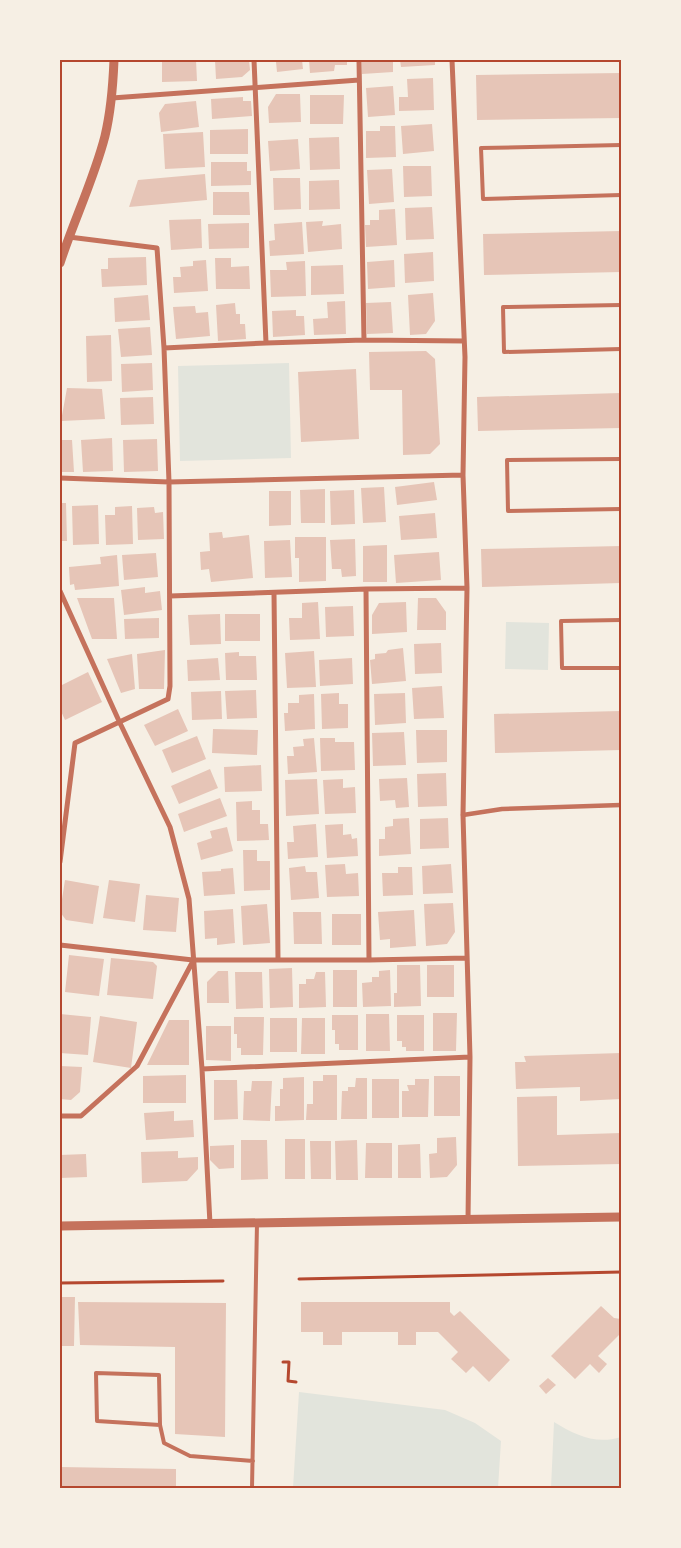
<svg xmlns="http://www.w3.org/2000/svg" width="681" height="1548" font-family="Cabin,sans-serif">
<rect width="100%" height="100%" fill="#f6efe4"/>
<path fill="#e2e4dc" d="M289,363L291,458L180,461L178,366Z
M506,622L549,623L548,670L505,669Z
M299,1392L445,1410L475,1423L501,1441L498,1488H293Z
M554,1422C575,1435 596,1445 621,1437V1488H551Z"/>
<path fill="#e6c5b7" d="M162,60H196L197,81L162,82Z
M215,60H249L250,70L242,77L216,79Z
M280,60H302L303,69L277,72L276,62Z
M309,60H347V65H335L334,71L310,73Z
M362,60H393V72L362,74Z
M400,60H435V65L401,67Z
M621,73V118L477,120L476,75Z
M433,78L434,110L399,111V97H408L407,79Z
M393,86L395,115L368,117L366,88Z
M276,94H300L301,122L269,123L268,107Z
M310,95H344L343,124H310Z
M243,97V101H251L252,116L212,119L211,99Z
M196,101L199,127L161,132L159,113L165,104Z
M432,124L434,151L403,154L401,126Z
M380,126H395L396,157L366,158V131H380Z
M248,129V154H210V130Z
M203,132L205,167L165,169L163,134Z
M339,137L340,169L310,170L309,138Z
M298,139L300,169L270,171L268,141Z
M211,162H247V171H251V185L211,186Z
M403,166H431L432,196L404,197Z
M392,169L394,202L369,204L367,170Z
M205,174L207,200L129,207L138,180Z
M273,178H300L301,209L274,210Z
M339,180L340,209L309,210V181Z
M213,192H249L250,215H213Z
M432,207L434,239L406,240L405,208Z
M395,209L397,245L366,247L365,225H370V220H379V210Z
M201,219L202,248L171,250L169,220Z
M323,221L322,226L341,224L342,249L308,252L306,222Z
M302,222L304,254L270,256L269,241L275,240L274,224Z
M249,223V248L209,249L208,224Z
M621,231V272L484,275L483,234Z
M433,252L434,281L405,283L404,254Z
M146,257L147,285L102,287L101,269H108V258Z
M215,258H231V267L249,266L250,289H216Z
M206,260L208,291L174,293L173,277H181L180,267L193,266V261Z
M394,260L395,287L368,289L367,262Z
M305,261L306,296L271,297L270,270H287L286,262Z
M343,265L344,294L311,295V266Z
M433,293L435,321L426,334L410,335L408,295Z
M148,295L150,320L115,322L114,298Z
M345,301L346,334L314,335L313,319L328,318L327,302Z
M391,302L393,333L367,334L366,303Z
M235,303L236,314H240V324H245L246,339L218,341L216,305Z
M195,306L196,313L208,312L210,336L176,339L173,307Z
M296,310V316H304L305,335L273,337L272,311Z
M150,327L152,355L121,357L118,329Z
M111,335L112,381L87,382L86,336Z
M426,351L435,359L440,444L430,454L403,455L402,390H370L369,352Z
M152,363L153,390L122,392L121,364Z
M356,369L359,439L301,442L298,372Z
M67,388L102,389L105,419L61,421Z
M621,393V428L478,431L477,397Z
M153,397L154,424L121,425L120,398Z
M112,438L113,471L83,472L81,440Z
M157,439L158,471L124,472L123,440Z
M60,440H72L74,472H60Z
M434,482L437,500L397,505L395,487Z
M384,487L386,522L363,523L361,488Z
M325,489V523H301L300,490Z
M354,490L355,524L331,525L330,491Z
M269,491H291V525L269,526Z
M60,503H66L67,541H60Z
M98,505L99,544L73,545L72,506Z
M132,506L133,544L106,545L105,515H115V507Z
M154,507L155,513L163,512L164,539L138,540L137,508Z
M435,513L437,538L401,540L399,516Z
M222,532L223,538L249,535L253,578L211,582L209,569L201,570L200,552L210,551L209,533Z
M295,537H326V581L299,582V558H295Z
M355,539L356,576L342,577L341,569H332L330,540Z
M290,540L292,577L265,578L264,541Z
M387,545V582H363V546Z
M621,546V583L482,587L481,549Z
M439,552L441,580L396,583L394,555Z
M156,553L158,577L124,580L122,555Z
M117,555L119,586L75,590L74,584L70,585L69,567L101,564L100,557Z
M145,587V593L160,591L162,610L124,615L121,590Z
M77,598H114L117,639H92Z
M418,598H436L446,612V630H417Z
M318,602L320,639L290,640L289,618H302V603Z
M406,602L407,632L372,634V615L379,603Z
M353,606L354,636L326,637L325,607Z
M220,614L221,644L190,645L188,615Z
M225,614H260V641H225Z
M159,618V638L125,639L124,619Z
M441,643L442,673L415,674L414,644Z
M403,648L406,681L372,684L370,660L375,659V654L386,653L388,650Z
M165,650L164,689H139L137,654Z
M314,651L316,687L287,688L285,653Z
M239,652V656H256L257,680H226L225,653Z
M132,654L135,689L121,693L107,659Z
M218,658L220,680L188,681L187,660Z
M352,658L353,684L320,686L319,660Z
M88,672L102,702L65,720L60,709V686Z
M442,686L444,718L414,719L412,688Z
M256,690L257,718L227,719L225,691Z
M221,691L222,719L192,720L191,692Z
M339,693V704H348V728L322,729L321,694Z
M405,693L406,723L375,725L374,694Z
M314,694L315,729L285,731L284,713H288V703H299V695Z
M178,709L188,731L155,746L144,725Z
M621,711V750L495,753L494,714Z
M213,729L258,730L257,755L212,753Z
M416,730H447V762L417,763Z
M404,732L406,765L373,766L372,733Z
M197,736L206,759L172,773L162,750Z
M314,738L317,772L288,774L287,756H294L293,747L304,746L303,739Z
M320,738H335V742H354L355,770L321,771Z
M261,765L262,791L225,792L224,767Z
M210,769L218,788L179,804L171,786Z
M446,773L447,806L418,807L417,774Z
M407,778L409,807L396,808L395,800L380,801L379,779Z
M317,779L319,814L286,816L285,780Z
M343,779V788L355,787L356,813L325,814L323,780Z
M220,798L227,816L184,832L178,814Z
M252,801V810H260V824H268L269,840L237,841L236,802Z
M409,818L411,854L379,856V839H385V827L393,826V819Z
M448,818L449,848L420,849V819Z
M316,824L318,857L288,859L287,842H294L293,826Z
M343,824V835L351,834L352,839L357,838L358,856L327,858L325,825Z
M227,827L233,851L201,860L197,843L212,838L210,831Z
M243,850H257V861H270V890L244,891Z
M345,864L346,874L358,873L359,896L327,897L325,865Z
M451,864L453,893L423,894L422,866Z
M305,866L306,872H317L319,898L291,900L289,868Z
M398,867H412L413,895L383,896L382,873H398Z
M233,868L235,894L204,896L202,872L221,871V869Z
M65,880L99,886L93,924L66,920L60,912Z
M109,880L140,884L135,922L103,918Z
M146,895L179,898L176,932L143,930Z
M453,903L455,932L447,944L426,946L424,904Z
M267,904L270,943L243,945L241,906Z
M233,909L235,943L217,945V938L205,939L204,911Z
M414,910L416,946L390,948V939L380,940L378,912Z
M293,912H321L322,944H294Z
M332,914H361V945H332Z
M69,955L104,959L99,996L65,992Z
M111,958L153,962L157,966L153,999L107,995Z
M397,965H420L421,1006L394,1007V993H397Z
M427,965H454V997H427Z
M292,968L293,1007L270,1008L269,969Z
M333,970H357V1007H333Z
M390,970L391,1006L363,1007L362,983L372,982V977H379V971Z
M218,971H228L229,1003H207V982Z
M235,972H262L263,1008L236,1009Z
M316,972H325L326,1007L299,1008V984H306V979H314Z
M433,1013H457L456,1051H433Z
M60,1014L91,1017L88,1055L60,1053Z
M366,1014H389L390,1051H366Z
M332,1015H358V1050H339V1044H335V1030H332Z
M397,1015H424V1051H406V1047H402V1041H397Z
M100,1016L137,1022L131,1068L93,1062Z
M234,1017H264L263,1055H241V1048H237V1034H234Z
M270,1018H297V1052H270Z
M302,1018H325V1054H301Z
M169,1020H189V1065H147Z
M206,1026H231V1061L206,1060Z
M621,1053V1099L580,1101V1087L516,1089L515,1062H526L524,1056Z
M60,1066L82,1067L80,1092L71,1100L60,1099Z
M186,1075V1103H143V1076Z
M323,1075H337V1120H306L307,1104H313V1081H323Z
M434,1076H460V1116H434Z
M304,1077V1120L275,1121V1106H280V1089H283V1078Z
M356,1078H367V1119H341L342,1091H348V1087H355Z
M372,1079H399V1118H372Z
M415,1079H429L428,1117H402V1091H409L407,1085H415Z
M214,1080H237L238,1119L214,1120Z
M252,1081H272L270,1121L243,1120L244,1091H251Z
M557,1096V1135L621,1133V1164L518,1166L517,1097Z
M174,1111V1121L193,1120L194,1137L146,1140L144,1113Z
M456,1137L457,1165L447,1177L430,1178L429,1154L437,1153V1138Z
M285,1139H305V1179H285Z
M241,1140H267L268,1179L241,1180Z
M357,1140L358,1180H336L335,1141Z
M310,1141H331V1179H311Z
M366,1143H392V1178H365Z
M420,1144L421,1178H398V1145Z
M234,1145V1168L219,1169L210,1160V1146Z
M178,1151V1158L198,1157V1169L187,1181L142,1183L141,1152Z
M86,1154L87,1177L60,1178V1155Z
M60,1297H75L74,1346H60Z
M78,1302L226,1303L225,1437L175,1434V1347L80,1345Z
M301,1302H450V1312L454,1316L460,1311L510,1360L489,1382L473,1366L466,1373L451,1359L458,1352L438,1332H416V1345H398V1332H342V1345H323V1332H301Z
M601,1306L614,1318L621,1319V1335H619L598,1356L607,1364L599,1373L590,1364L575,1379L551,1356Z
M548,1378L556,1385L546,1394L539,1386Z
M60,1467L176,1469V1488H60Z"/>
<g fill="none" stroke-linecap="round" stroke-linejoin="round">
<path stroke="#b5482f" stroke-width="3" d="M299,1279L621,1272
M60,1283L223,1281
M283,1362H289L288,1381L296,1382"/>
<path stroke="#c5725c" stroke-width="4" d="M621,145L481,148L483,199L621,195
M621,305L503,307L504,352L621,349
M621,459L507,460L508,511L621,509
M621,620L561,621L562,668H621
M160,1425L97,1421L96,1373L159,1375L160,1425L164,1443L190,1456L253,1461
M252,1488L257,1223"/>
<path stroke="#c5725c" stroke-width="4.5" d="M463,815L502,809L621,805"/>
<path stroke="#c5725c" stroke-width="5" d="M254,60L266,343
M359,60L364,340
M452,60L465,357L463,475L467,588L463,815L470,1057L468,1220
M112,98L359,80
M164,348L266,343L364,340L464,341
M60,478L169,482L463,475
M366,589L369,960
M60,591L119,721L170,827L189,899L202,1069L210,1224
M274,593L278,960
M170,596L366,589L467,588
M60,862L75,743L168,699L170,686L169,482L164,348L157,248L69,237
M60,945L193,960H369L467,958
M202,1069L470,1057
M60,1116H81L137,1066L193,961"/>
<path stroke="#c5725c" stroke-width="9" d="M60,263C74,220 94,179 105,136C111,111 113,85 114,60
M60,1226L621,1217"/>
</g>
<rect width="681" height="1548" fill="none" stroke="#f6efe4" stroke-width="122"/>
<rect x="61" y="61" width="559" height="1426" fill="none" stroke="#b5482f" stroke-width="2"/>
</svg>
